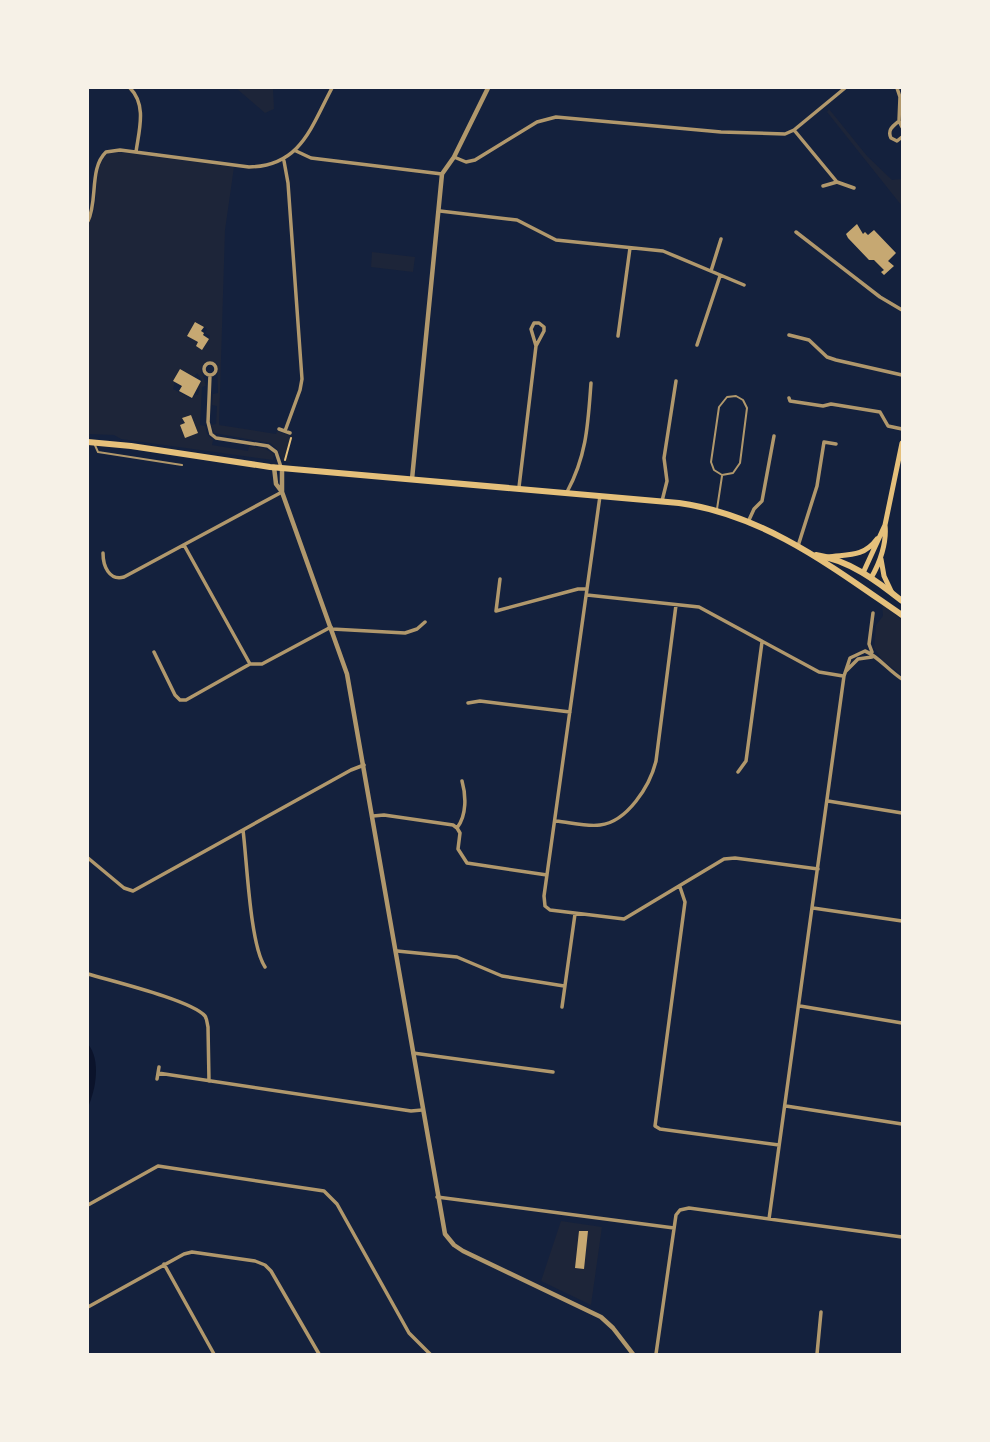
<svg xmlns="http://www.w3.org/2000/svg" width="990" height="1442" font-family="'Asap Condensed',sans-serif">
<rect width="100%" height="100%" fill="#14213d"/>
<path fill="#1d2539" fill-rule="evenodd" d="M236,88H273L274,109L265,113Z
M829,109L867,156L892,180L902,179V206L827,112Z
M119,152L234,167L225,230L219,425L276,434L277,431L293,437L287,454L291,463L283,461L277,449L270,443L214,433L211,425L216,424L217,406L212,405L213,394L218,393L217,364L211,361L204,363L201,369L206,386L202,387L200,425L205,426L207,434L213,440L212,445L248,451L249,446L264,448L274,454L273,460L121,439L114,435L88,434V224C103,204 89,171 108,153ZM196,322L207,329L205,333L210,336L202,349L196,346L198,342L187,336ZM180,369L194,377L197,373L202,380L197,389L199,390L198,395L195,394L192,399L173,389L175,382L173,381Z
M372,252L415,257L413,272L371,267Z
M882,604L902,620V675L883,661L874,648L876,625L883,616Z
M561,1221L602,1227L591,1305L541,1281Z"/>
<path fill="#0b132b" d="M88,1044C101,1060 96,1089 88,1107Z"/>
<path fill="#c6a872" d="M857,224L863,234L865,232L868,235L874,230L896,253L888,261L894,266L884,275L881,272L884,270L874,260H869L848,238L846,234Z
M195,322L204,327L201,331L204,333L203,335L209,339L202,350L196,346L198,342L187,336Z
M180,369L201,381L192,398L179,391L182,386L173,381Z
M191,415L198,433L185,438L180,425L185,423L182,418Z
M579,1231H588L584,1269L575,1268Z"/>
<g fill="none" stroke-linecap="round" stroke-linejoin="round">
<path stroke="#e5c07b" stroke-width="2" d="M285,460L291,438"/>
<path stroke="#b1986c" stroke-width="2" d="M736,396L743,400L747,408L740,463L733,473L722,475L714,470L711,462L719,407L727,397Z
M94,443L98,452L182,465
M717,509L722,476"/>
<path stroke="#b1986c" stroke-width="3.5" d="M130,88C147,105 139,130 136,152
M897,88L900,97L899,121
M902,127L899,121C893,126 887,130 891,138L897,141L902,137
M794,130L837,182
M296,151L311,158L442,174
M454,157L466,162L475,160L537,122L556,117L721,132L785,134L794,130L845,88
M284,161L288,183L302,379L300,390L285,431
M823,186L837,182L854,188
M440,211L517,220L556,240L663,251L744,285
M88,221C98,201 89,168 106,152L120,150L249,167C301,166 311,127 332,88
M796,232L880,297L902,310
M711,271L721,239
M789,335L809,340L827,357L836,360L902,375
M618,336L630,248
M697,345L720,276
M204 369a6 6 0 1 1 12 0a6 6 0 1 1-12 0Z
M210,375L208,422L211,434L216,438L268,446L276,452L281,467
M789,398L790,401L823,406L831,404L880,412L888,426L902,429
M279,429L290,433
M519,487L536,346L531,329L534,323H539L544,327V331L536,346
M567,492C587,455 588,423 591,383
M600,496L544,896L545,906L550,910L624,919L724,859L735,858L818,869
M662,501L667,481L664,458L676,381
M749,520L754,509L762,501L774,436
M184,545L250,664
M798,546L817,486L824,442L836,444
M103,553C103,566 109,581 124,577L282,492
M500,579L496,611L578,589H587
M587,595L699,607L819,672L843,676
M332,629L405,633L417,629L425,622
M154,652L175,695L180,700H186L250,664H262L331,627
M872,652L869,644L873,613
M846,671L858,659L872,657
M468,703L480,701L570,712
M738,772L746,761L762,642
M828,801L902,813
M373,816L384,815L453,825L457,828
M556,821C569,822 586,827 600,825C627,822 650,786 656,761L676,605
M457,828L460,833L458,849L467,863L547,875
M457,828C467,815 466,795 462,781
M243,830C247,861 250,945 265,967
M88,858L124,888L133,891L351,770L364,765
M680,887L685,902L655,1126L660,1129L779,1145
M813,908L902,921
M397,951L457,957L502,976L564,986
M88,974C111,981 191,1000 205,1016C207,1019 207,1023 208,1027L209,1081
M800,1006L902,1023
M562,1007L575,914
M413,1053L553,1072
M158,1073L411,1111L422,1110
M157,1079L159,1067
M786,1106L902,1124
M437,1197L674,1228
M88,1205L158,1166L324,1191L337,1204L409,1333L430,1354
M769,1219L844,676L850,658L865,651C878,656 889,671 902,679
M164,1264L214,1354
M88,1307L184,1254L192,1252L255,1261L265,1265L271,1271L319,1354
M656,1354L676,1215L680,1210L689,1208L902,1237
M817,1354L821,1312"/>
<path stroke="#b1986c" stroke-width="4.5" d="M274,467L276,484L282,492L347,674L445,1234L454,1245L463,1251L601,1317L613,1328L633,1354
M412,479L442,174L454,157L488,88
M282,492V468"/>
<path stroke="#e5c07b" stroke-width="5" d="M827,557C847,554 863,558 877,539
M881,559L884,576L892,593
M863,573L885,525L902,443
M871,578C880,563 887,542 885,525"/>
<path stroke="#e5c07b" stroke-width="6" d="M88,442L131,446L270,467L679,503C765,515 832,567 902,615
M816,555C849,560 877,581 902,601"/>
</g>
<rect width="990" height="1442" fill="none" stroke="#f6f1e7" stroke-width="178"/>
</svg>
